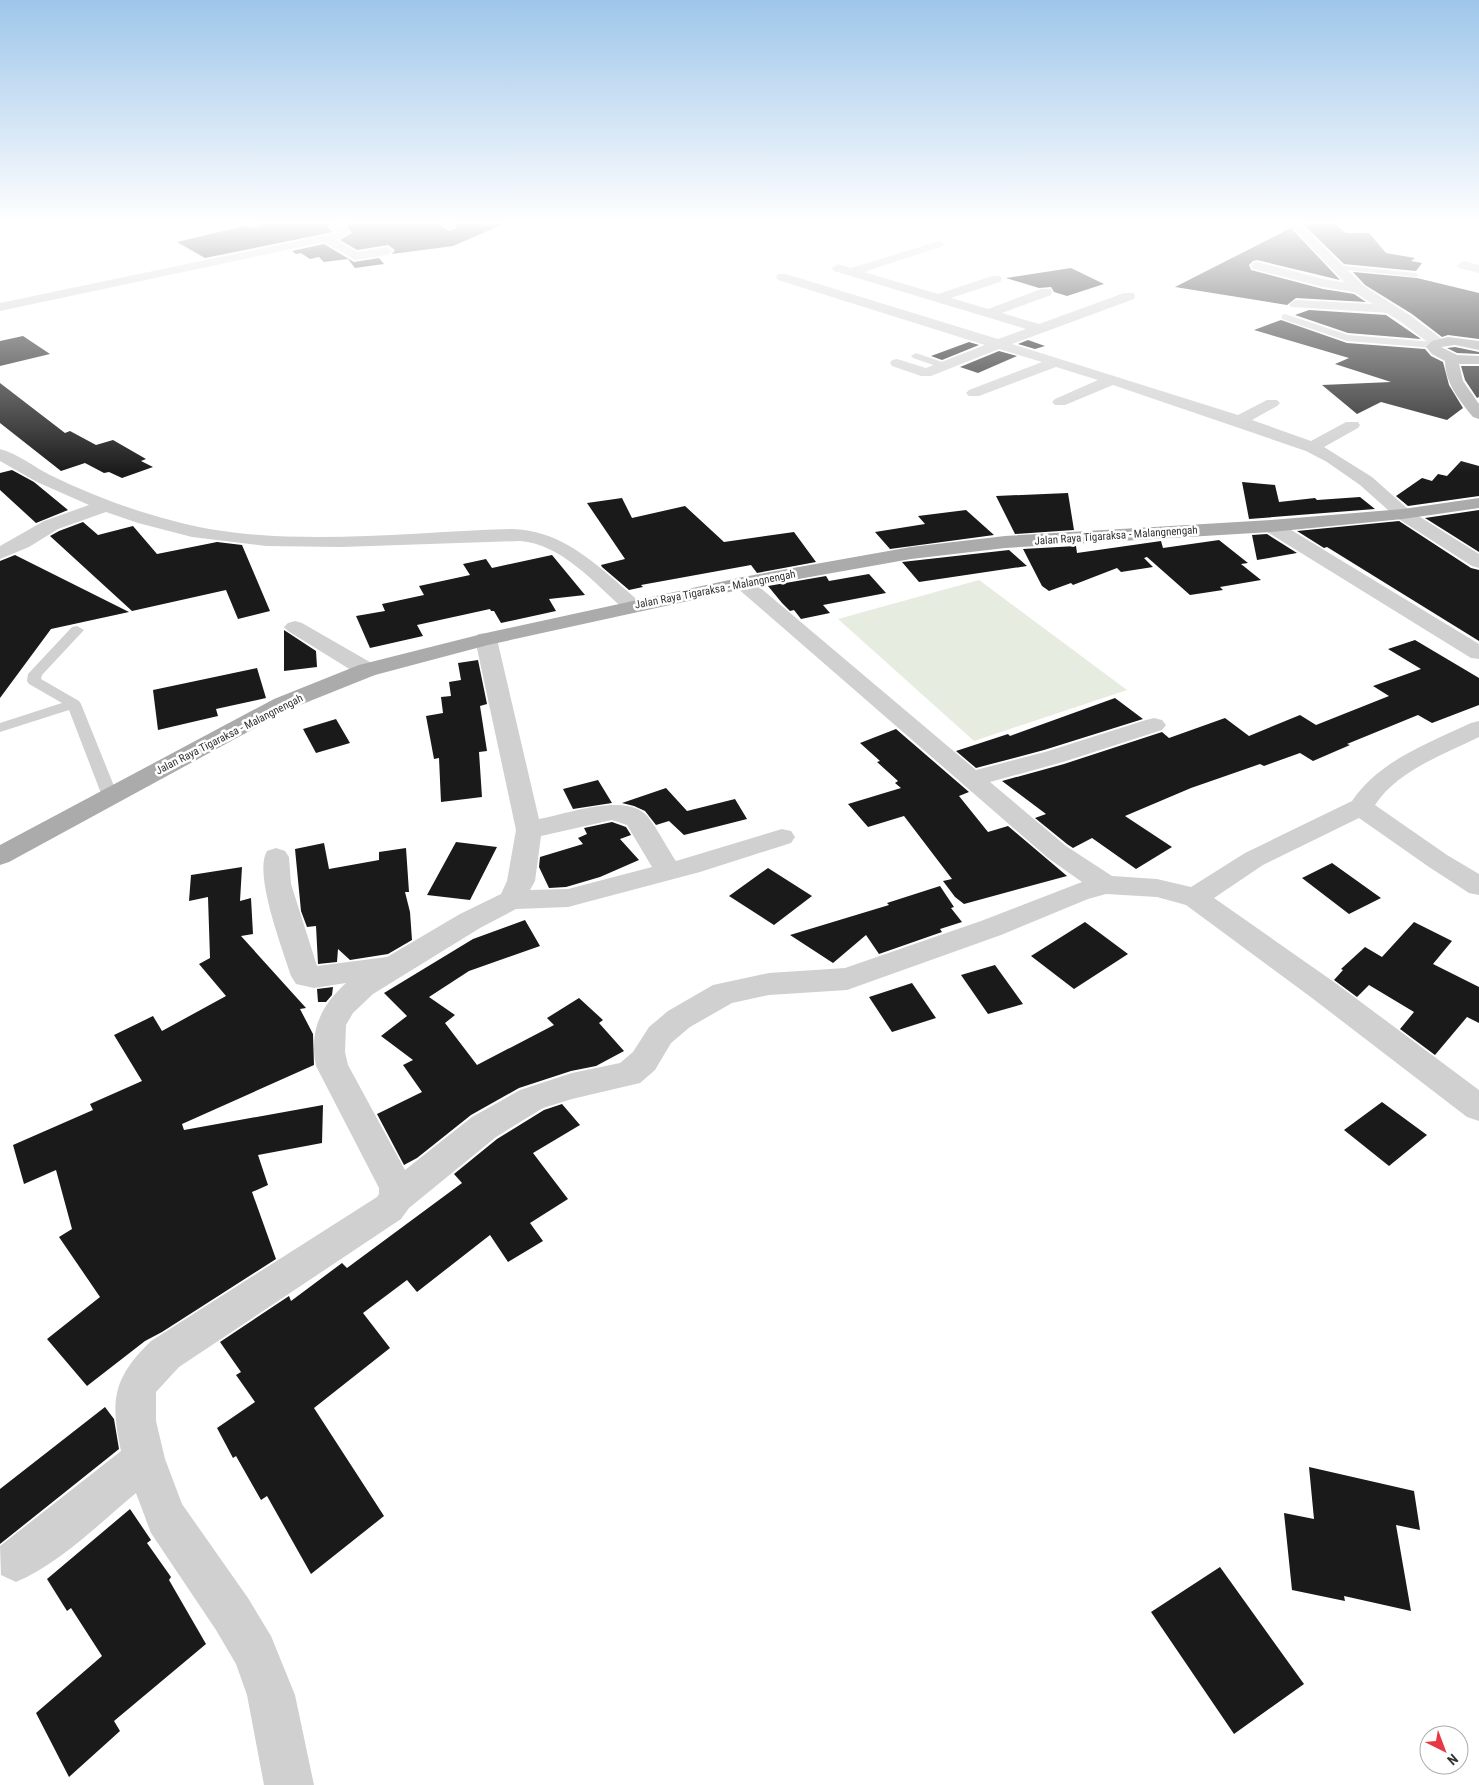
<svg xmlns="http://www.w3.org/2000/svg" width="1479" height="1785" font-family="'Roboto Condensed',sans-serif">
<rect width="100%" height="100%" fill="#fff"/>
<path fill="#e6ecdf" d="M979,580L1127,690L974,741L838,619Z"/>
<path fill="#1a1a1a" d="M254,223H332L328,227L333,232L205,258L177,242L244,226L251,228L259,227Z
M350,223H436L449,231L457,228L456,223H506L453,246L392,254L395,250L388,245L357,250L340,240L352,233L347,227Z
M1302,223H1333L1346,233H1369L1386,253L1415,258L1411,261L1422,263L1416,271L1344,264Z
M1291,228L1340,280L1257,260L1253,261L1249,265L1251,270L1323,289L1354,294L1366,302L1296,298L1287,305L1175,287Z
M324,244L354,262L379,258L384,264L355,268L348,259L324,262L319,257L310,259L301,253L296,254L292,251Z
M1071,268L1104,284L1067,296L1054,292L1051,287L1039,288L1006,278Z
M1353,272L1417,278L1479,293V339L1448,335L1442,337L1412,314L1365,285Z
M1309,310L1386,315L1421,339L1348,333L1295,315Z
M1281,320L1347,343L1425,349L1431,356L1443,362L1449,385L1463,408L1447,420L1381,402L1357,414L1322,385L1391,382L1335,364L1349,358L1254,330Z
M23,336L50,354L0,366V341Z
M1028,340L1045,346L1035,349L1018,344Z
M969,342L979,345L942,360L931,356Z
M1455,347L1479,352V354L1457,353L1447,348Z
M999,351L1017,356L978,373L960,367Z
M1461,366H1479V397L1477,398L1465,380Z
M0,383L65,433L70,431L96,445L113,440L146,459L141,461L153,467L122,478L109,472L104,473L85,463L61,471L0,423Z
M1461,461L1479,466V496L1408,506L1396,496L1422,478L1432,481L1438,474L1447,476Z
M12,470L34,482L68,510L36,523L0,490V473Z
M1242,482L1275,485L1279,502L1315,498L1317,500L1360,497L1375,509L1249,519Z
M1068,493L1074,530L1015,534L996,496Z
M622,498L632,518L685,506L724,542L794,532L816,562L757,573L751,565L641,585L643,587L629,590L602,567L601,565L625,559L587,503Z
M966,510L994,535L890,549L875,532L925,524L918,516Z
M1479,510V552L1425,518Z
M1399,521L1471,568L1479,570V641L1327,547L1324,548L1297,531Z
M83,522L98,535L133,526L157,554L217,542L242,545L270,611L238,619L226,590L132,611L50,536L59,531Z
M1267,534L1297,553L1257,560L1252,535Z
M1219,540L1248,563L1241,564L1261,580L1220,587L1223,590L1190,595L1147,557L1144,558L1153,567L1121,572L1117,568L1073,585L1071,583L1049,591L1042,586L1023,549L1076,546L1077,553L1161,541L1163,548Z
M1009,550L1027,566L919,582L902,562Z
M15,555L129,612L51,629L0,698V561Z
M552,555L585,595L549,599L556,611L501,623L494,611H491L490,609L417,625L423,636L370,648L356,616L385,611L382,604L424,595L419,586L470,575L463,564L486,559L492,568Z
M869,574L886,593L823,605L830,613L801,619L794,610L790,611L782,603L768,586L826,576L829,581Z
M284,630L316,651L317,667L284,671Z
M1415,640L1479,678V705L1432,723L1418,715L1347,744L1350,745L1313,761L1300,753L1264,766L1260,764L1191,788L1125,816L1172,847L1136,869L1092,838L1073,848L1067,844L1035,818L1046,814L1002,781L1064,764L1162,732L1169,738L1225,718L1249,736L1300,715L1316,725L1389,696L1373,686L1421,669L1388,649Z
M478,660L487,704L480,706L487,751L479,752L482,797L441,802L439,758L434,759L426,716L443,713L441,697L451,696L449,682L461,680L458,663Z
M257,668L266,698L216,709L218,716L158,730L153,690Z
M1115,698L1143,719L1044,750L976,768L956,751L1008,734L1010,736Z
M336,719L350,743L316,753L303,729Z
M896,729L969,792L959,796L988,832L1008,826L1067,876L964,904L955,897L943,881L952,879L904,816L868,827L848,804L901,788L895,783L898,781L877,762L880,761L860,743Z
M598,780L612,803L573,809L563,789Z
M666,788L687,811L735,799L747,819L684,835L669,821L656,825L645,811L634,806L622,803Z
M612,822L626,827L631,835L620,839L639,860L600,877L566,887L549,888L539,867L540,857L583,844L578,838L587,834L584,828Z
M456,842L497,847L470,900L427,895Z
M324,843L329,869L379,860V852L406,848L409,892H405L410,912L412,940L388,954L350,960L338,949L337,962L318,964L316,926L307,927L301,911L295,849Z
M1332,863L1381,898L1349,914L1302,878Z
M242,867L240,901L251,898L253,934L241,936L306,1008L300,1009L313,1034L314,1065L182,1124L184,1130L323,1105L322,1143L258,1155L268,1185L252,1192L276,1259L162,1332L145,1341L87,1386L47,1339L100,1297L59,1237L72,1229L56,1170L24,1184L13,1145L93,1110L90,1104L142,1081L114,1035L153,1016L162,1031L226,996L199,964L210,958L208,897L189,901L191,875Z
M768,868L812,896L774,925L729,896Z
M940,886L954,907L951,908L962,922L940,929L942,932L879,954L866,935L833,963L790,935L889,905L887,903Z
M525,920L540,946L469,971L429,997L455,1015L445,1023L477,1065L554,1025L547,1018L579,998L603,1020L599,1023L624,1051L596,1066L571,1071L519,1088L471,1115L417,1158L404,1165L377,1114L422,1092L403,1065L413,1060L381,1036L407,1016L384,993L473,939Z
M1085,922L1128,954L1074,989L1031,956Z
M1414,922L1452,941L1433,964L1479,987V1023L1467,1017L1435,1055L1400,1029L1414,1012L1369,985L1357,997L1334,980L1343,970L1341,969L1365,947L1382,957Z
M995,965L1023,1004L988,1014L961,975Z
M912,983L936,1018L892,1032L869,997Z
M333,987L332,995L326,1002H318L317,989Z
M1382,1102L1427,1135L1389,1166L1344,1130Z
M562,1104L580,1125L533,1153L568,1199L530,1223L543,1241L508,1262L490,1235L417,1292L407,1280L363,1313L390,1348L314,1408L384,1516L311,1574L267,1496L261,1500L236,1456L233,1458L217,1428L255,1402L236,1375L241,1372L220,1342L289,1296L291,1301L342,1263L347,1268L462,1183L454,1174L497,1139L544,1110Z
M105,1407L114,1419L119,1449L0,1544V1489Z
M1309,1467L1414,1491L1420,1530L1396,1525L1411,1611L1344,1596L1345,1601L1292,1590L1284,1513L1314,1519Z
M130,1509L151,1540L147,1543L171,1577L169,1580L206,1644L114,1721L120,1731L69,1777L36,1713L102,1656L71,1608L67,1611L47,1579Z
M1220,1567L1304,1684L1234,1734L1151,1612Z"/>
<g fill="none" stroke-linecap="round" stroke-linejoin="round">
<path fill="#d0d0d0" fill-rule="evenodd" d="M1334,265L1415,273L1419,275L1415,277L1337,269H1334Z
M1285,314L1348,335L1434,342L1438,345L1434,348L1347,341L1282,319V315Z
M916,353L948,364L950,366L945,369L913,358L911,356Z
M77,626L84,630L42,675L41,679L79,701L81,704L118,796L116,800H104L102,796L69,710L0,732V723L62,703L29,684L27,681L28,674L72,627Z"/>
<path fill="#d0d0d0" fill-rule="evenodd" d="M335,223H348L344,227L350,233L336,240L357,252L387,247L393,251L387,255L355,260L324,242L0,311V303L335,233L336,232L330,227Z
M438,223H453L456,226L450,229Z
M939,241L945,244L943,246L864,272L938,294L992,276H1000L1002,279L1000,282L951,298L988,309L1041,289H1051L1052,292L1051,295L1002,313L1039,324L1124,293H1134L1135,296L1134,299L1012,344L1238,415L1267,400H1277L1280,403L1277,406L1252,420L1311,441L1346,422H1358L1360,425L1358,428L1324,447L1372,477L1409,510L1479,554V568L1472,566L1397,518L1360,485L1327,462L1306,451L1113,385L1065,405H1055L1052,402L1055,399L1098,380L1056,367L979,396H969L966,393L969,390L1042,362L999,349L931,376H921L892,366L890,363L892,360L897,359L926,368L985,345L778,280L776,277L778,274H786L998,339L1026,329L834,271L832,268L838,264L851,268Z
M1463,261L1479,265V273L1459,268L1457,265Z
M1257,262L1323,279L1359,285L1365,289L1359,293L1323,287L1253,269L1251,266L1253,263Z
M1296,300L1391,305L1398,309L1391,313L1291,307L1289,304Z
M0,449C17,453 34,467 50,475C89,494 128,509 170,520C276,550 403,532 512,529C555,530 586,555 617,582C625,590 636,597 642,606L639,610L632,612L625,610C595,584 562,544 520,541L341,547L266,546L192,537L138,523L106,512L58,529L29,547L0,559V546L44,521L89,505L37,482L0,461Z
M1271,520L1278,522L1479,644V659L1471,658L1264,530L1262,526L1264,522Z
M743,577L750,579L976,770L1045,752L1146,720L1154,718L1162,720L1166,725L1162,730L1063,762L990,782L1066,846L1112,876L1157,879L1191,887L1245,853L1352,801C1380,760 1427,744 1471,723L1479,721V737C1443,755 1398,770 1375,805L1447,855L1479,874V895L1469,893L1429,867L1359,818L1263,865L1214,898L1334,982L1479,1090V1121L1467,1117L1312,998L1186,905L1157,897L1106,894L1088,899L1001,935L847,990L769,995L732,1003L690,1027L671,1043L655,1070L640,1083L572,1099L543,1108L496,1137L409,1208L401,1219L179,1367L156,1392V1421L165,1459L182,1504L248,1598L271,1636L295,1695L314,1785H264L247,1695L236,1664L216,1630L151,1533L136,1493C100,1523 59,1564 16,1582L1,1575L0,1546L121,1451C110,1400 113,1378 151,1341L377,1197L379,1194V1188L316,1066C309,1031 320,1007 346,983L314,988L296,984L291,976C283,950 253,873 267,851L276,848L285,851L289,857L291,884L317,966L387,957L460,914L501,894L507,881L516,830L475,639L478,634L486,633L494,634L497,639L539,819C566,814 621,794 644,813C653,820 668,850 676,861L782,829L791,831L795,837L791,843L700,872L568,907L516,909L480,928L373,994L353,1013L346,1025L345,1052L348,1065L405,1170L472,1117L520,1090L572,1073L620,1063L633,1052L649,1027L668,1011L713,985L769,973L845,968L981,921L1082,882L1048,858L736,587L733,583L736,579ZM612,820L627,825L652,867L568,889L530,890L535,881L541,836Z
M295,621L302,623L375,665L378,670L375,675L367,677L359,675L288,631L284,627L288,623Z"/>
<path fill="#d0d0d0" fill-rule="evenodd" d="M1288,223H1299L1364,286L1411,316L1443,340L1445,343L1443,346H1433L1401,322L1354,292Z"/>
<path fill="#ababab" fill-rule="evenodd" d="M1448,337L1479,341V350L1455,345L1441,347L1457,355L1479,356V364H1459L1463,381L1479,404V419L1473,417C1460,401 1445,383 1445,361L1432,354L1426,347L1432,341Z
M1479,498V508L1403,519L1271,532L1005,548L911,559L743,589L488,645L375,675L290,709L9,862L0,865V845L274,699L359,665L486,633L743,577L911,547L1005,536L1271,520L1403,509Z"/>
</g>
<linearGradient id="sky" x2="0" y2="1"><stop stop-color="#9ec6ea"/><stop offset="0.47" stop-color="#fff"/><stop offset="1" stop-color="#fff" stop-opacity="0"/></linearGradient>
<rect width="1479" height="473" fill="url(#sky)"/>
<g text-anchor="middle" stroke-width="5" stroke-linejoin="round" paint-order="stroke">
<g font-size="11" fill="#333" stroke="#fff">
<text transform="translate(1116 535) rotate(-4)" y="4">Jalan Raya Tigaraksa - Malangnengah</text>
<text transform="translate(715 589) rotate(-11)" y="4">Jalan Raya Tigaraksa - Malangnengah</text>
<text transform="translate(229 734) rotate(-27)" y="4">Jalan Raya Tigaraksa - Malangnengah</text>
</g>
</g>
<g transform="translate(1444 1750) rotate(138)"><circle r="24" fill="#ffffff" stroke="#adadad"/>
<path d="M0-4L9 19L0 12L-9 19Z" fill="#e63946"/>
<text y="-8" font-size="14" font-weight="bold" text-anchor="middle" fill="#333333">N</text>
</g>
</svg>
